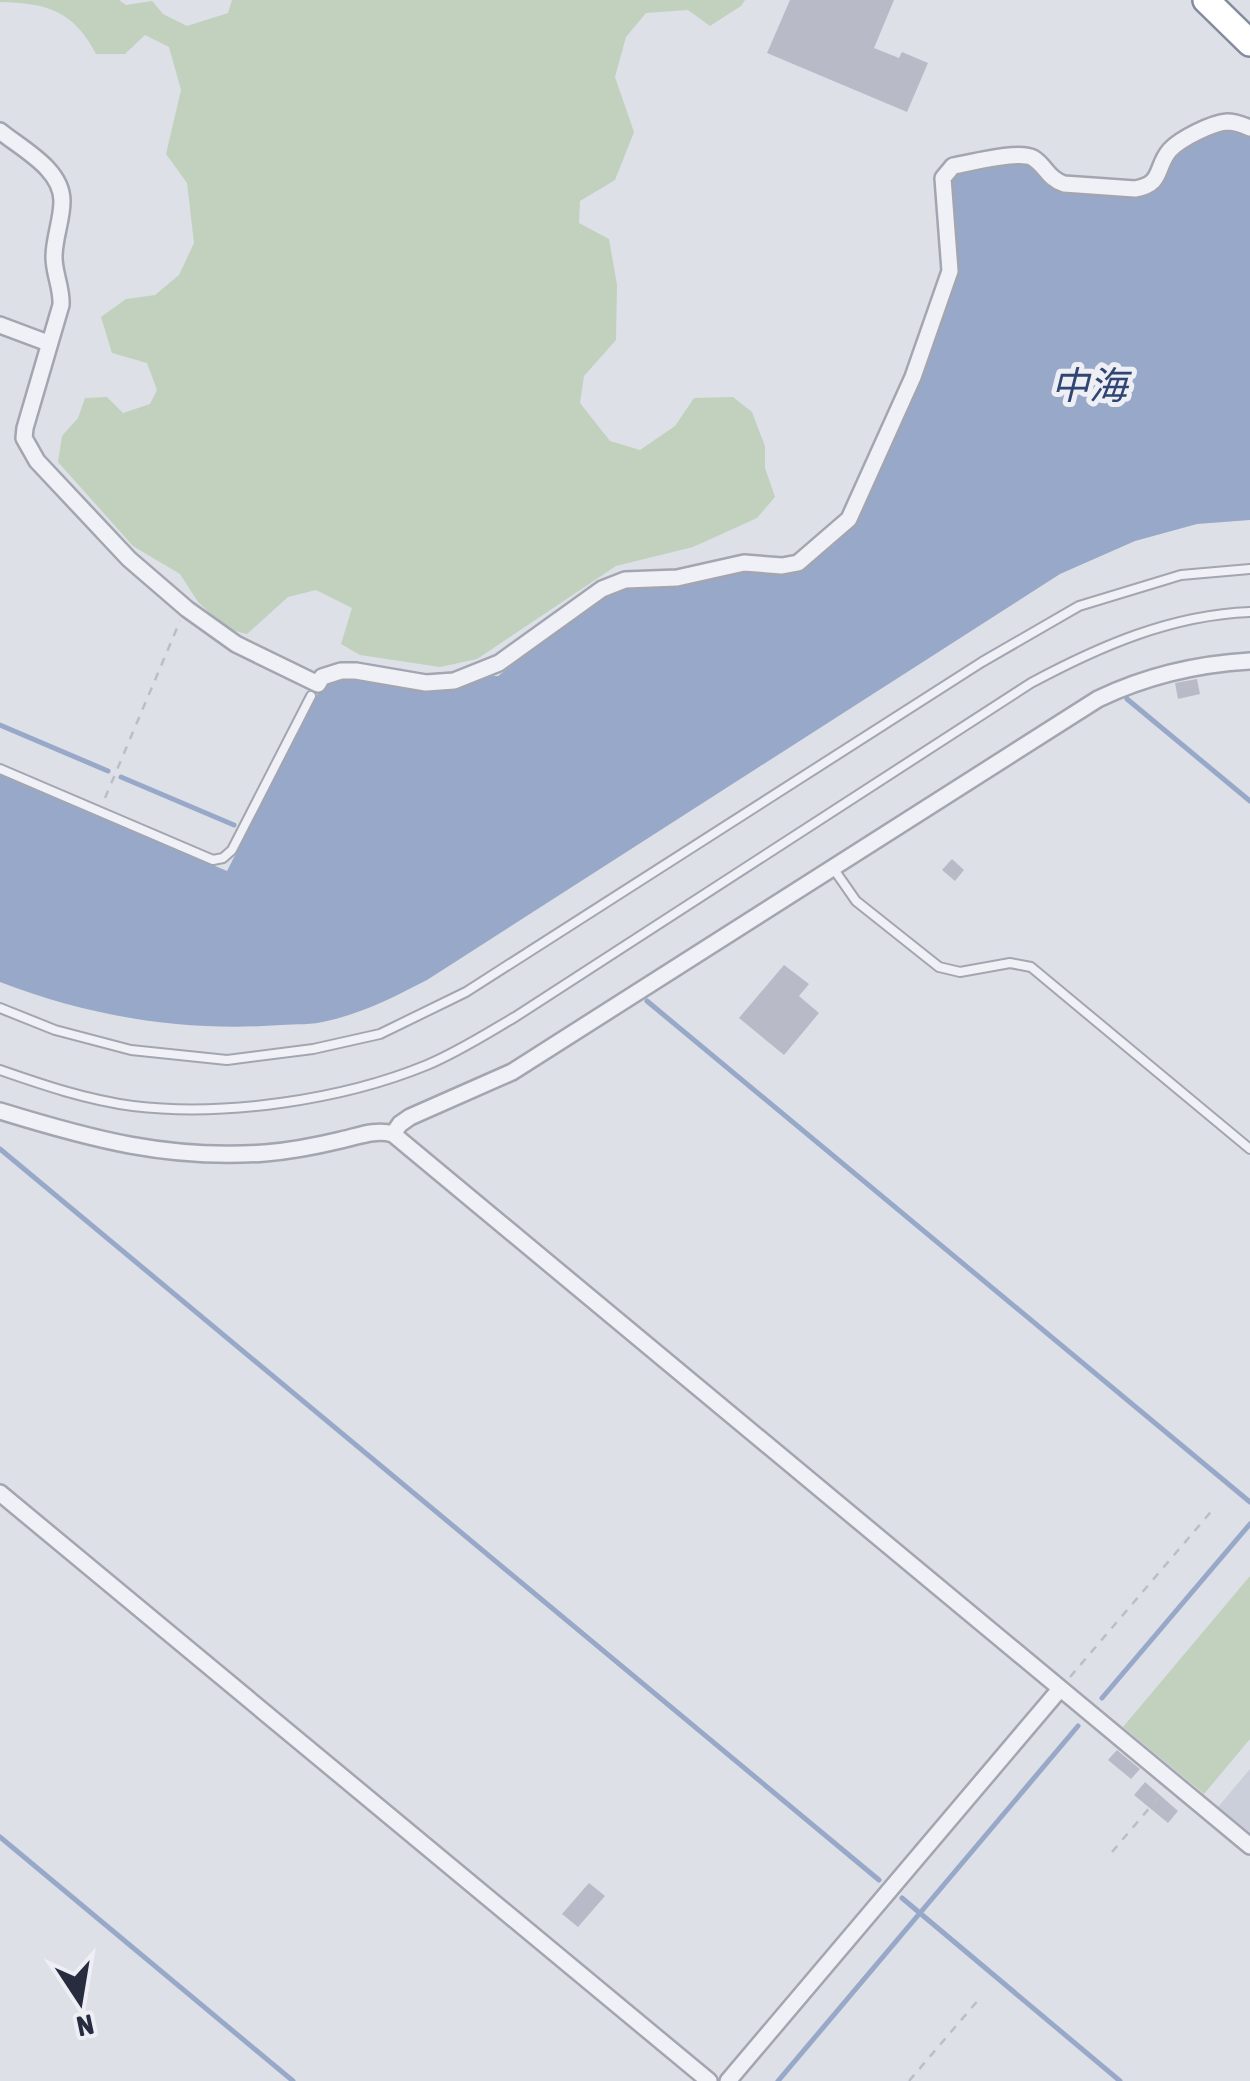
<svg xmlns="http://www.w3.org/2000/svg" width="1250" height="2081" font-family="'Asap Condensed','Noto Sans JP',sans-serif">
<rect width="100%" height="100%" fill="#dde0e7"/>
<path fill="#cbcfd9" d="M1250,1769V1833L1218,1807Z"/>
<path fill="#c1d1be" d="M0,0H119L126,5L152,1L163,14L187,26L228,13L232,0H745L741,6L710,26L688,10L646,13L626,37L615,77L634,132L615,180L580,201L579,223L609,239L617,285L616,340L584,376L580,403L610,441L640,450L675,426L694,398L733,397L752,412L765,446V468L775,497L757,518L693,547L616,566L477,659L440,667L360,655L341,644L352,608L316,590L288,597L247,634L227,629L198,602L180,574L133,546L58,462L62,436L78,418L85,398L107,397L123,413L150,404L157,390L147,363L112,353L101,317L126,299L155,295L179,275L194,243L187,183L166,154L181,90L169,47L145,35L125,54H96C74,11 47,3 0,2Z
M1250,1576V1739L1204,1794L1123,1727Z"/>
<path fill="#98a8c8" d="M1220,126L1250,133V520L1197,524L1135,541L1060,574L427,980C394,997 363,1013 327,1021C312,1025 296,1024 281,1025C184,1032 91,1017 0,982V775L227,871L317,695L328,681L351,676L435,690L459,685L481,676H498L615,589L679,584L746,569L783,574L800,571L834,545L857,520L875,474L918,388L957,273L947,187L961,168L1021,159L1033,163L1047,182L1139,195L1162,183L1169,156Z"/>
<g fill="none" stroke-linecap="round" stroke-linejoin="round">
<path stroke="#98a8c8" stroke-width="5" d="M1127,699L1250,801
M0,725L108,771
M121,777L234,825
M647,1001L1250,1502
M0,1149L879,1880
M1102,1698L1250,1524
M0,1837L293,2081
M902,1898L1120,2081
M778,2081L1078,1726"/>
</g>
<path fill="#b8bbc7" d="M790,0H894L874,48L899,58L902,52L928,63L907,112L767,53Z
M1197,679L1200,694L1178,699L1175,683Z
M952,859L964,870L955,881L942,870Z
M784,965L809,984L799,996L819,1013L784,1055L739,1018Z
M1117,1750L1140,1769L1131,1779L1108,1760Z
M1145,1782L1178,1811L1168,1823L1134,1795Z
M589,1883L605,1896L578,1927L562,1914Z"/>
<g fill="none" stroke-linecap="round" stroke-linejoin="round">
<defs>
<path id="service" d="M0,769L213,860L223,858L232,850L311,696
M833,868L856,901L939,967L960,972L1010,963L1031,967L1250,1149
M0,1008L55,1030L131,1050L227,1060L313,1049L380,1034L466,992L982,662L1079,606L1181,575L1250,569
M0,1070C43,1085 87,1100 133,1106C224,1117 342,1100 427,1065C458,1052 486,1034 515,1017L1031,683C1100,646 1171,615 1250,612"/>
<path id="minor" d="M0,131C22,149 62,169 62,201C62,220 54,238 54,257C54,274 62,288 61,305L25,428L24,438L37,461L129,559L187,609L236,644L318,684L322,677L341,671H356L426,683L454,681L499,663L602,589L625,580L677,578L744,563L782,566L798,563L849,519L913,377L950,271L943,178L953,166C971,163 1019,150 1033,158C1046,166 1047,178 1064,184L1135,189C1164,184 1155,167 1170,150C1180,139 1212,123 1227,122C1235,122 1243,125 1250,128
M0,325L48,343
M0,1111C91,1139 168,1160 265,1153C290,1151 316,1146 341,1140C359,1136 375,1129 393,1134L1250,1846
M393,1134L400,1124L410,1117L512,1072L1098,699C1146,676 1197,664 1250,661
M0,1493L709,2081
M728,2081L1060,1689"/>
<path id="trunk" d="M1206,0L1250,43"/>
</defs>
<use href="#service" stroke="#a3a6b1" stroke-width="12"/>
<use href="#minor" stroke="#a3a6b1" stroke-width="20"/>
<use href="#trunk" stroke="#858b9e" stroke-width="30"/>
<path stroke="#bcbec6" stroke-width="2.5" stroke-dasharray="8 8" stroke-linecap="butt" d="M105,798L180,621
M1070,1677L1215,1507
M1112,1852L1163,1792
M909,2081L980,1998"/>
<use href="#service" stroke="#f0f1f6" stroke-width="8"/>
<use href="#minor" stroke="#f0f1f6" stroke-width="15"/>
<use href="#trunk" stroke="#fff" stroke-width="25"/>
</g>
<g text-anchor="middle" stroke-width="10" stroke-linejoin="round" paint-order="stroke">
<g font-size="38" font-style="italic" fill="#304572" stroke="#edeff5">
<text x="1089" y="399">中海</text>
</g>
</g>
<g transform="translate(80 2001) rotate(168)" stroke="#edeff5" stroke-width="8" paint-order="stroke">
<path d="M0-8L18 38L0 25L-18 38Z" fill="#272c3e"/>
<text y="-15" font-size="28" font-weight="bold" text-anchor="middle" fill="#272c3e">N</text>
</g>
</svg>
